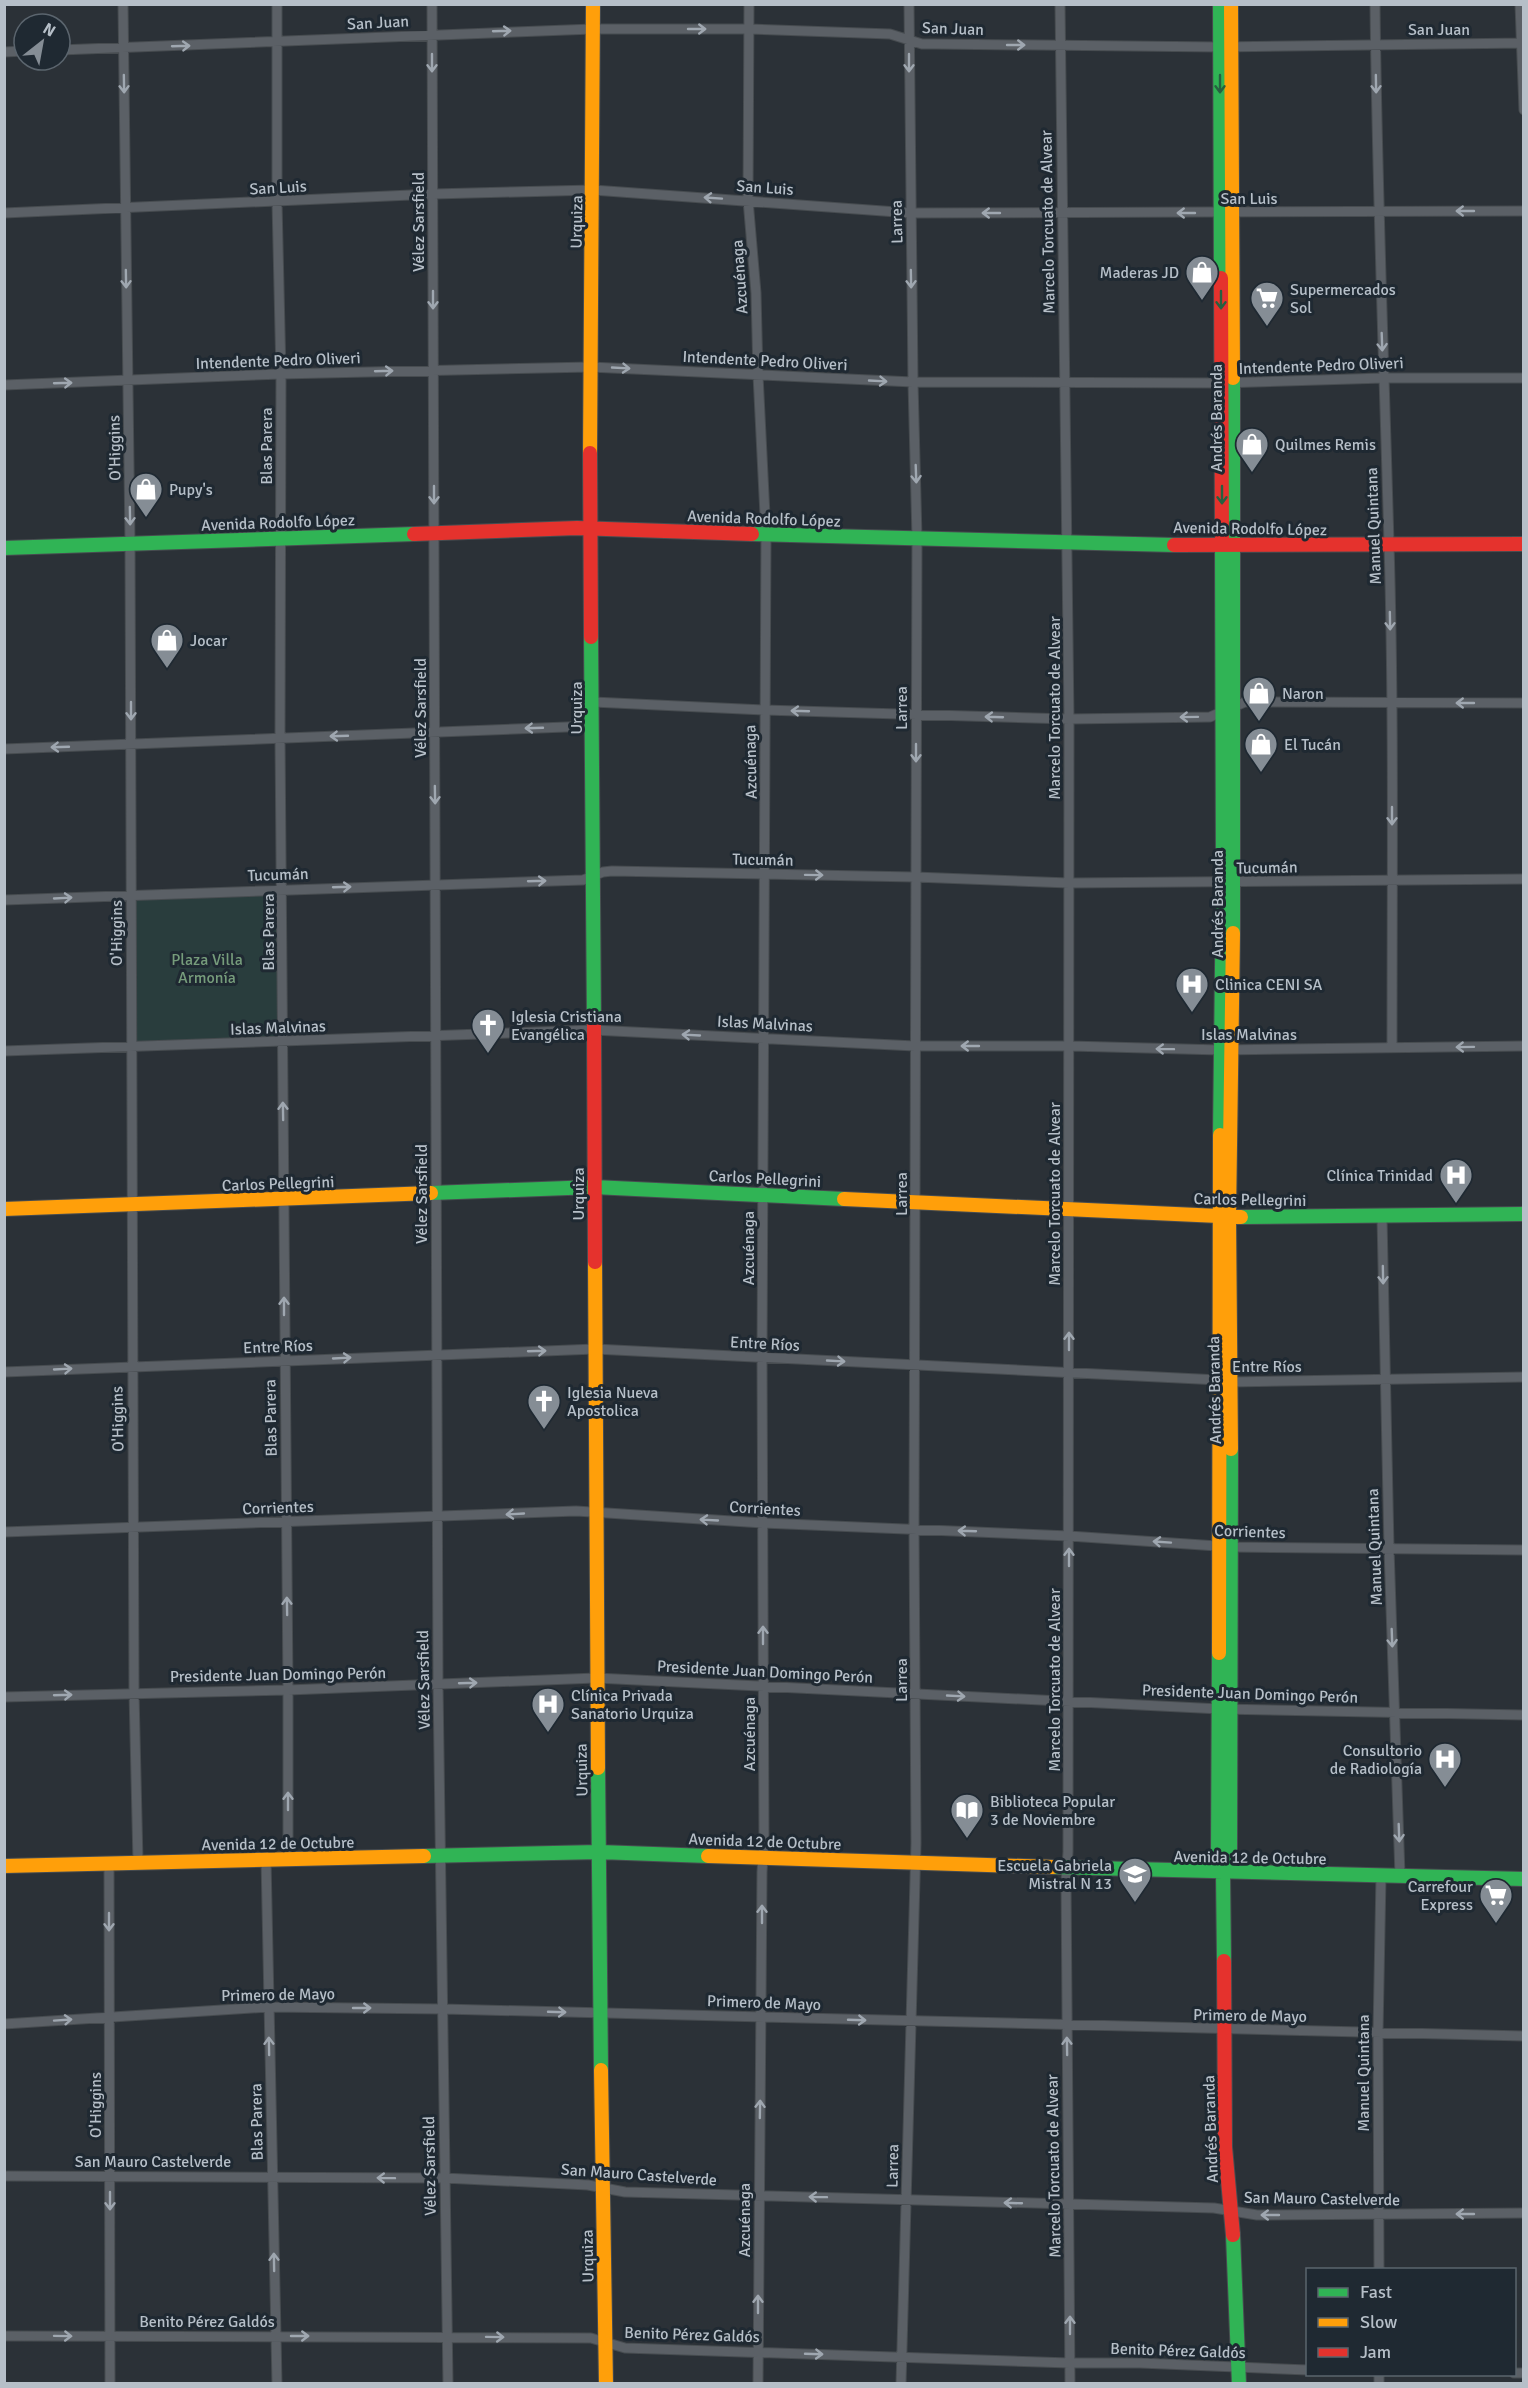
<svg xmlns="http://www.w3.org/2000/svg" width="1528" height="2388" font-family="Signika,sans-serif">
<rect width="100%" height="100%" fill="#2b3137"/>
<path fill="#293d3d" d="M283,889L282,1042L132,1047L131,894Z"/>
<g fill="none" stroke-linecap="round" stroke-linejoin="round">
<defs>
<path id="street" d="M123,4L130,544L134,1692L138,1862
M277,4V202L281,374L280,738L288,1690V1859
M432,4L438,1685L448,2384
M749,4L748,200L756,293L758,375L766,535L762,1357L764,1841L762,1872L758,2384
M1060,4L1069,719L1068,1852L1066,1881L1070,2384
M1375,4C1377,185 1384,364 1389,544C1394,712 1392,880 1392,1047
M1520,4L1524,110
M60,50L593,29H749L890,34L922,44H934L1220,47L1524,43
M4,52L24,51
M4,213L433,194L593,190L911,213L1524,211
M4,385L281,374L590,367L913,382L1221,383L1384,378H1524
M593,702L764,710L1069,719L1210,717L1245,702L1524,703
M4,749L592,726
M4,900L583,880L603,872L612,871L915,877L1069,883L1524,879
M4,1051L593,1030L915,1046H1070L1221,1050L1524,1046
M1382,1217L1389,1548L1400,1876
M4,1372L595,1349L1219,1380L1230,1382L1524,1377
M4,1532L576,1511L763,1523L1069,1536L1232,1547L1524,1550
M4,1697L288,1690L596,1678L1220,1709L1524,1715
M266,1859L277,2384
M109,1863L110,2384
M4,2024L268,2007L443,2009L1524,2036
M4,2176L444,2178L588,2185L625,2192L1214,2208L1257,2215L1524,2213
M1379,2270L1378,2033L1381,1876
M4,2336L591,2338L625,2348L1070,2363H1140L1308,2370
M1514,2373H1524
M1379,2374V2384
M901,2384L916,1843L914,1529L917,538L913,382L909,4"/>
<path id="fast" d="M1220,4L1221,278
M1233,378V933
M752,534L1174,545
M4,548L414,534
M591,637L594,1025
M1220,1135L1223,883L1222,544
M431,1193L594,1187L844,1199
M1241,1217L1524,1214
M1219,1653L1218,1855L1223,1873L1224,1961
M598,1768L601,2070
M424,1856L599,1852L708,1856
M1053,1867L1524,1879
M1223,1873L1230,1857L1231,1449
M1233,2235L1239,2384"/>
<path id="slow" d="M1231,4L1233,378
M590,453L593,4
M844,1199L1241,1217
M4,1209L431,1193
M595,1262L598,1768
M1231,1449L1229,1217L1233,933
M1219,1653L1220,1135
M708,1856L1053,1867
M4,1866L424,1856
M601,2070L606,2384"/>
<path id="jam" d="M1221,278L1222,544
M590,453L591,637
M414,534L577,528L752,534
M1174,545L1524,544
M594,1025L595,1262
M1224,1961L1225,2147L1233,2235"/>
</defs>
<use href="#street" stroke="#474c50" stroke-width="11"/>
<use href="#fast" stroke="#474c50" stroke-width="16"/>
<use href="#slow" stroke="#474c50" stroke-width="16"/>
<use href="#jam" stroke="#474c50" stroke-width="16"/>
<use href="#street" stroke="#5b6066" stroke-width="9"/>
<use href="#fast" stroke="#30b455" stroke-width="14"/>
<use href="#slow" stroke="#ff9f0a" stroke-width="14"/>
<use href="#jam" stroke="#e5322d" stroke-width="14"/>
</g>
<defs><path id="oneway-shaft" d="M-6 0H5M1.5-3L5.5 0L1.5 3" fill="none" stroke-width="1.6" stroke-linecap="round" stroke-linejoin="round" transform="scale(1.5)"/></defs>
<g stroke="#9fa7b0">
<use href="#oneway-shaft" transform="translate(697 29)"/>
<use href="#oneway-shaft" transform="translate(502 31) rotate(-2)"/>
<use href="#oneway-shaft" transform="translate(1016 45)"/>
<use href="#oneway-shaft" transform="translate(181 46) rotate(-2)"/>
<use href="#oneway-shaft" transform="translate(432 63) rotate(90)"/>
<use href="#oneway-shaft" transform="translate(909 63) rotate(90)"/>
<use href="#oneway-shaft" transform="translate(124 84) rotate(89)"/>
<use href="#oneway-shaft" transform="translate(1376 84) rotate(89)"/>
<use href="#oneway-shaft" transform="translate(713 198) rotate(-176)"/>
<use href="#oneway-shaft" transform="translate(1465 211) rotate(180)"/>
<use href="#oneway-shaft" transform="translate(991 213) rotate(-180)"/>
<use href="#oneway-shaft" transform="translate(1186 213) rotate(180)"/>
<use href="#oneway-shaft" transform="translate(126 279) rotate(89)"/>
<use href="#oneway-shaft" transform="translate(911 279) rotate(89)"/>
<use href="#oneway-shaft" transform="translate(433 300) rotate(90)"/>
<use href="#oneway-shaft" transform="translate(1382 342) rotate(88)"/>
<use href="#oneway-shaft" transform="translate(621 368) rotate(3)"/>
<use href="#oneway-shaft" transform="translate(384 371) rotate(-2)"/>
<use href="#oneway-shaft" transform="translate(878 381) rotate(3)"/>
<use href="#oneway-shaft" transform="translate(63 383) rotate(-2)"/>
<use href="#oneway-shaft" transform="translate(916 474) rotate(88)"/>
<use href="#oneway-shaft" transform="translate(434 495) rotate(90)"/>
<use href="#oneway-shaft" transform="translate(130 516) rotate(89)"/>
<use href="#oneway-shaft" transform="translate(1390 621) rotate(89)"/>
<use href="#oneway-shaft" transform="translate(1465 703) rotate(-180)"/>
<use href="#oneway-shaft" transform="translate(131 711) rotate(90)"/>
<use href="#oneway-shaft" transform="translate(800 711) rotate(-178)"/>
<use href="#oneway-shaft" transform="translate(994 717) rotate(-178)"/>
<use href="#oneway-shaft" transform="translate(1189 717) rotate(179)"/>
<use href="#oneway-shaft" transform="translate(534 728) rotate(178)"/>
<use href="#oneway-shaft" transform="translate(339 736) rotate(178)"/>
<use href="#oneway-shaft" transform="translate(60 747) rotate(178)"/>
<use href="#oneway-shaft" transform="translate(916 753) rotate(90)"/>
<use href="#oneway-shaft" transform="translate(435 795) rotate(89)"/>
<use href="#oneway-shaft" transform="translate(1392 816) rotate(90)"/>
<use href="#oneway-shaft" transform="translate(814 875) rotate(1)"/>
<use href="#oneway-shaft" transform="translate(537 881) rotate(-2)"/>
<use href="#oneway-shaft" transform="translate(342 887) rotate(-2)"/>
<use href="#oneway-shaft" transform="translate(63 898) rotate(-3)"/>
<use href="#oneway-shaft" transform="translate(691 1035) rotate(-177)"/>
<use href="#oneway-shaft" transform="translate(970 1046) rotate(-180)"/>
<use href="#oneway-shaft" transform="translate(1465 1047) rotate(179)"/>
<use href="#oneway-shaft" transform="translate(1165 1049) rotate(-179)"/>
<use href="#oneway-shaft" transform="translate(283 1111) rotate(-91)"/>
<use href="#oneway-shaft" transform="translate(1383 1275) rotate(89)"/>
<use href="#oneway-shaft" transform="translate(284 1306) rotate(-90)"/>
<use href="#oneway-shaft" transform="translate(1069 1341) rotate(-90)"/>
<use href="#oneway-shaft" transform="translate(537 1351) rotate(-2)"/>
<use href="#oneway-shaft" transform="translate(342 1358) rotate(-3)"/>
<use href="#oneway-shaft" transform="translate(836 1361) rotate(3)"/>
<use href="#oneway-shaft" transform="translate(63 1369) rotate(-3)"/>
<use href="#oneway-shaft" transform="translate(515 1514) rotate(177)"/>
<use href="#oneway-shaft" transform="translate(709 1520) rotate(-177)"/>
<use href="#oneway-shaft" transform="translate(967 1531) rotate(-178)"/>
<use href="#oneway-shaft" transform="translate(1162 1542) rotate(-176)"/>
<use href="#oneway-shaft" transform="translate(1069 1557) rotate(-90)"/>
<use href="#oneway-shaft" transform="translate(287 1606) rotate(-91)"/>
<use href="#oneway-shaft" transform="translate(763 1635) rotate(-90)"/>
<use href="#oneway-shaft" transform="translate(1392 1638) rotate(88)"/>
<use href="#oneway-shaft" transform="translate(468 1683) rotate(-2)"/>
<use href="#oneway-shaft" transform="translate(63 1695) rotate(-2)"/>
<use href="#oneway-shaft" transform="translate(956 1696) rotate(3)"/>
<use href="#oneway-shaft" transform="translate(288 1801) rotate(-90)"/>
<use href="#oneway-shaft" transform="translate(1399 1833) rotate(88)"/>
<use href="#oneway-shaft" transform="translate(762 1914) rotate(-90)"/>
<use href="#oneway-shaft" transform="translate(109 1922) rotate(90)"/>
<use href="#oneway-shaft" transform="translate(362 2008)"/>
<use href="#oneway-shaft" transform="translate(557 2012) rotate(2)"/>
<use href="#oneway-shaft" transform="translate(63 2020) rotate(-4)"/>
<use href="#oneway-shaft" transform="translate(857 2020) rotate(2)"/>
<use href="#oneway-shaft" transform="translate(269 2046) rotate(-91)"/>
<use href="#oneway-shaft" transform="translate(1067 2046) rotate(-91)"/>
<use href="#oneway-shaft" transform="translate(760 2109) rotate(-89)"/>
<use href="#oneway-shaft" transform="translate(386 2178) rotate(-179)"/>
<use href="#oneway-shaft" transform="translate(818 2197) rotate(-179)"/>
<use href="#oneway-shaft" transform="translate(110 2201) rotate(90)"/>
<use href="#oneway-shaft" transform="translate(1013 2203) rotate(-178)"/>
<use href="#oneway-shaft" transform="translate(1465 2214) rotate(180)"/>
<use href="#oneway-shaft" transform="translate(1270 2215) rotate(180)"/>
<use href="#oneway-shaft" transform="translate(274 2262) rotate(-91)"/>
<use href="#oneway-shaft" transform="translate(758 2304) rotate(-90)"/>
<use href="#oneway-shaft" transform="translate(1070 2325) rotate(-90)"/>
<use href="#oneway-shaft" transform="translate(63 2336) rotate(1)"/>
<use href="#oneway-shaft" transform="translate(300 2336)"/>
<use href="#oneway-shaft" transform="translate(495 2337) rotate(1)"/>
<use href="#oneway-shaft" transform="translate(814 2354) rotate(2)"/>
</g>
<g stroke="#266140">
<use href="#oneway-shaft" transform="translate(1220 84) rotate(90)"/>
<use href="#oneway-shaft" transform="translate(1221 300) rotate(90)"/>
<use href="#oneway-shaft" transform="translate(1222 495) rotate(90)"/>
</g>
<defs>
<symbol id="shop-pin" viewBox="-11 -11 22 30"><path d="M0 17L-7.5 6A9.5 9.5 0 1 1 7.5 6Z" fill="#858d95" stroke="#1f2932"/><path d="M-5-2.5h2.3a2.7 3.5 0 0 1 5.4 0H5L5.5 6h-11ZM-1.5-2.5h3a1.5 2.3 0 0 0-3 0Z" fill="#fff"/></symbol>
<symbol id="supermarket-pin" viewBox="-11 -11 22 30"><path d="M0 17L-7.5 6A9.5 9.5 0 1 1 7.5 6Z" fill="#858d95" stroke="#1f2932"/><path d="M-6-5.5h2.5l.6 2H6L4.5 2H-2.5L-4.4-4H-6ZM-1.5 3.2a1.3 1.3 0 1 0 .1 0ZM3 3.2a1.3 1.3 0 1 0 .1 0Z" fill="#fff"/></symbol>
<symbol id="hospital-pin" viewBox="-11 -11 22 30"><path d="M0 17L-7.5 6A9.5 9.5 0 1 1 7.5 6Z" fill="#858d95" stroke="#1f2932"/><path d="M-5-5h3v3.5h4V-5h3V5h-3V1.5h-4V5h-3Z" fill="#fff"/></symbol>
<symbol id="church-pin" viewBox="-11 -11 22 30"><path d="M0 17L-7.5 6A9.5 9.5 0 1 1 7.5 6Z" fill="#858d95" stroke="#1f2932"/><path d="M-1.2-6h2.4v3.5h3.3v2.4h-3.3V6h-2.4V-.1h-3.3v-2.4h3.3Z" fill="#fff"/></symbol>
<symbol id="library-pin" viewBox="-11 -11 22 30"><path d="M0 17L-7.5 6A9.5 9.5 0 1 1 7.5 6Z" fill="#858d95" stroke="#1f2932"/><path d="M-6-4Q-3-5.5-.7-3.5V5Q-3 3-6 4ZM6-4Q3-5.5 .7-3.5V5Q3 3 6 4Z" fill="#fff"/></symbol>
<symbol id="school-pin" viewBox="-11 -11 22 30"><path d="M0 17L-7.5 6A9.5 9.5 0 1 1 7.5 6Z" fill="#858d95" stroke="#1f2932"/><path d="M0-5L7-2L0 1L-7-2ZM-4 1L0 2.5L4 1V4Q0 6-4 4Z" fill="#fff"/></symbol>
</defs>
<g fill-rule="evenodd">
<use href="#shop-pin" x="1183" y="253" width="38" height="52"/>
<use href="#supermarket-pin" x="1248" y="279" width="38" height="52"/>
<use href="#shop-pin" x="1233" y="425" width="38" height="52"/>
<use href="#shop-pin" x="127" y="470" width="38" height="52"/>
<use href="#shop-pin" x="148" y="621" width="38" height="52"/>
<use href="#shop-pin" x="1240" y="674" width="38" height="52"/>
<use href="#shop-pin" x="1242" y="725" width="38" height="52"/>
<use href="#hospital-pin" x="1173" y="965" width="38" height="52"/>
<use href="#church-pin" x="469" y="1006" width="38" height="52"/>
<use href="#hospital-pin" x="1437" y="1156" width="38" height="52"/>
<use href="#church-pin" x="525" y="1382" width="38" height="52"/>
<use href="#hospital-pin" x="529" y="1685" width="38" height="52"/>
<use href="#hospital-pin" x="1426" y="1740" width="38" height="52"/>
<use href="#library-pin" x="948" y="1791" width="38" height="52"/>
<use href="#school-pin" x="1116" y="1855" width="38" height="52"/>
<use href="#supermarket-pin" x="1477" y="1876" width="38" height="52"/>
</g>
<g text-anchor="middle" stroke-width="6" stroke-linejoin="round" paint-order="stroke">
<g font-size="16" fill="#b6bfc8" stroke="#1f2932">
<text transform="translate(378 22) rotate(-3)" y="6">San Juan</text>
<text transform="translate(953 28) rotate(2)" y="6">San Juan</text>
<text x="1439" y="35">San Juan</text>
<text transform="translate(278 187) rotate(-3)" y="6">San Luis</text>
<text transform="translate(765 187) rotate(4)" y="6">San Luis</text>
<text x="1249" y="204">San Luis</text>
<text transform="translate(418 222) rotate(-90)" y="6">Vélez Sarsfield</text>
<text transform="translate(576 222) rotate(-89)" y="6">Urquiza</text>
<text transform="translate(896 222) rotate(-91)" y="6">Larrea</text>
<text transform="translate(1047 222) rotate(-91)" y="6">Marcelo Torcuato de Alvear</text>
<text transform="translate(739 277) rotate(-94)" y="6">Azcuénaga</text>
<text transform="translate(278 360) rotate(-2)" y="6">Intendente Pedro Oliveri</text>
<text transform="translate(765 360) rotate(3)" y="6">Intendente Pedro Oliveri</text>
<text transform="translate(1321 365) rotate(-2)" y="6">Intendente Pedro Oliveri</text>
<text transform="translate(1216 418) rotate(-90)" y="6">Andrés Baranda</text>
<text transform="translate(266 446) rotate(-90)" y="6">Blas Parera</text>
<text transform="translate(114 448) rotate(-91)" y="6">O'Higgins</text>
<text transform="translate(764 518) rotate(2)" y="6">Avenida Rodolfo López</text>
<text transform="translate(278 522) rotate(-2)" y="6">Avenida Rodolfo López</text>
<text transform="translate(1373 526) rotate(-92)" y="6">Manuel Quintana</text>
<text transform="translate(1250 528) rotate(1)" y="6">Avenida Rodolfo López</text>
<text transform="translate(420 708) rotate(-90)" y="6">Vélez Sarsfield</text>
<text transform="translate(576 708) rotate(-90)" y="6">Urquiza</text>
<text transform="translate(901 708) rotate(-90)" y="6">Larrea</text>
<text transform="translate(1054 708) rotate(-90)" y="6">Marcelo Torcuato de Alvear</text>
<text transform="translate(750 762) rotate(-91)" y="6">Azcuénaga</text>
<text transform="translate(763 859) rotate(1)" y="6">Tucumán</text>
<text transform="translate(1267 867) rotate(-1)" y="6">Tucumán</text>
<text transform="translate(278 874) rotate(-2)" y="6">Tucumán</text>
<text transform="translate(1217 904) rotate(-90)" y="6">Andrés Baranda</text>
<text transform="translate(268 932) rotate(-90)" y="6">Blas Parera</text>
<text transform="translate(116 933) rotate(-90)" y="6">O'Higgins</text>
<text transform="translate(765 1023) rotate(3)" y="6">Islas Malvinas</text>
<text transform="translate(278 1027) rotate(-2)" y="6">Islas Malvinas</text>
<text x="1249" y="1040">Islas Malvinas</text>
<text transform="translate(765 1178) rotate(3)" y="6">Carlos Pellegrini</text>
<text transform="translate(278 1183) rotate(-2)" y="6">Carlos Pellegrini</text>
<text transform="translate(421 1194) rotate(-90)" y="6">Vélez Sarsfield</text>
<text transform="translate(578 1194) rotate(-90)" y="6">Urquiza</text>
<text transform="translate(901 1194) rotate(-90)" y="6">Larrea</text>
<text transform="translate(1054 1194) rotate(-90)" y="6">Marcelo Torcuato de Alvear</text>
<text transform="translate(1250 1199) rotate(1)" y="6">Carlos Pellegrini</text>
<text transform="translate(748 1248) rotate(-90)" y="6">Azcuénaga</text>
<text transform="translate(765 1343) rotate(3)" y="6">Entre Ríos</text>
<text transform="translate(278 1346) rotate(-2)" y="6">Entre Ríos</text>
<text x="1267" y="1372">Entre Ríos</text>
<text transform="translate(1214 1390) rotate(-91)" y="6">Andrés Baranda</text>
<text transform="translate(270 1418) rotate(-91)" y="6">Blas Parera</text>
<text transform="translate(117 1419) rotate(-91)" y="6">O'Higgins</text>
<text transform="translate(278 1507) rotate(-2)" y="6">Corrientes</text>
<text transform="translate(765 1508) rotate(3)" y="6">Corrientes</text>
<text transform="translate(1250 1531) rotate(2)" y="6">Corrientes</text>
<text transform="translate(1374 1547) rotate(-92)" y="6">Manuel Quintana</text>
<text transform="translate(765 1671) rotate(3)" y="6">Presidente Juan Domingo Perón</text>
<text transform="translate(278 1674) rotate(-1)" y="6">Presidente Juan Domingo Perón</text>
<text transform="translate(423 1680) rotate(-91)" y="6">Vélez Sarsfield</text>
<text transform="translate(901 1680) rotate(-90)" y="6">Larrea</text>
<text transform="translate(1054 1680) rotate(-90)" y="6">Marcelo Torcuato de Alvear</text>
<text transform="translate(1250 1693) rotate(2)" y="6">Presidente Juan Domingo Perón</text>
<text transform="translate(749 1734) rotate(-90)" y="6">Azcuénaga</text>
<text transform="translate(581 1770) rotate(-91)" y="6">Urquiza</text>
<text transform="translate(765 1841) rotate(2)" y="6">Avenida 12 de Octubre</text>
<text transform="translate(278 1843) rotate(-1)" y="6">Avenida 12 de Octubre</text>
<text transform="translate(1250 1857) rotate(1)" y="6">Avenida 12 de Octubre</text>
<text transform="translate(278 1994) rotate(-1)" y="6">Primero de Mayo</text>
<text transform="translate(764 2002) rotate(2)" y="6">Primero de Mayo</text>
<text transform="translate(1250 2015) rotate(1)" y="6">Primero de Mayo</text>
<text transform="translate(1363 2073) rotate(-90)" y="6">Manuel Quintana</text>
<text transform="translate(95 2105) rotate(-90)" y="6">O'Higgins</text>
<text transform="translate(256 2122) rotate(-91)" y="6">Blas Parera</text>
<text transform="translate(1210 2129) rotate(-92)" y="6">Andrés Baranda</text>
<text x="153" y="2167">San Mauro Castelverde</text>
<text transform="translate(429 2166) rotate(-91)" y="6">Vélez Sarsfield</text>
<text transform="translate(892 2166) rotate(-89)" y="6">Larrea</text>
<text transform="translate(1053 2166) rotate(-91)" y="6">Marcelo Torcuato de Alvear</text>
<text transform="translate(639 2174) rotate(4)" y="6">San Mauro Castelverde</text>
<text transform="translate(1322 2198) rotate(1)" y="6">San Mauro Castelverde</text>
<text transform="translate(744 2220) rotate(-90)" y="6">Azcuénaga</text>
<text transform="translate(587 2256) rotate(-91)" y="6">Urquiza</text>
<text x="207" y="2327">Benito Pérez Galdós</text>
<text transform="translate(692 2334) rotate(2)" y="6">Benito Pérez Galdós</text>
<text transform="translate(1178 2350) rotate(2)" y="6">Benito Pérez Galdós</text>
</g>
<g font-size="16" fill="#b6bfc8" stroke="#1f2932" text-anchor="start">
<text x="1179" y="278" text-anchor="end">Maderas JD</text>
<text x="1290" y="295">Supermercados<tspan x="1290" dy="18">Sol</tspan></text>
<text x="1275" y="450">Quilmes Remis</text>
<text x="169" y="495">Pupy's</text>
<text x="190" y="646">Jocar</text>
<text x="1282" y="699">Naron</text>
<text x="1284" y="750">El Tucán</text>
<text x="1215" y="990">Clinica CENI SA</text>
<text x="511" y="1022">Iglesia Cristiana<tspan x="511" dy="18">Evangélica</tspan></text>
<text x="1433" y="1181" text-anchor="end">Clínica Trinidad</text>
<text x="567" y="1398">Iglesia Nueva<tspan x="567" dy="18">Apostolica</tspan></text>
<text x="571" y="1701">Clínica Privada<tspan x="571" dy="18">Sanatorio Urquiza</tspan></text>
<text x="1422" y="1756" text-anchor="end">Consultorio<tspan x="1422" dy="18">de Radiología</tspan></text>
<text x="990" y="1807">Biblioteca Popular<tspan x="990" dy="18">3 de Noviembre</tspan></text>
<text x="1112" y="1871" text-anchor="end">Escuela Gabriela<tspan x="1112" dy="18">Mistral N 13</tspan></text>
<text x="1473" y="1892" text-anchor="end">Carrefour<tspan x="1473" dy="18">Express</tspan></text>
</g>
<g font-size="16" fill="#769c7b" stroke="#1f2932">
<text x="207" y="965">Plaza Villa<tspan x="207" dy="18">Armonía</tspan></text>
</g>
</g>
<rect width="1528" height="2388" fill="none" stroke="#b6bfc8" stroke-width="12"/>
<rect x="1306" y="2268" width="210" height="108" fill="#1f2932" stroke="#5b656e" stroke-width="1.5"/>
<rect x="1318" y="2288" width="30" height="9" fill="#30b455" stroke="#5b656e" stroke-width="1.5"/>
<text x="1360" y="2298" font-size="18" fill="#b6bfc8">Fast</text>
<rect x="1318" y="2318" width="30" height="9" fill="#ff9f0a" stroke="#5b656e" stroke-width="1.5"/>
<text x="1360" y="2328" font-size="18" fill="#b6bfc8">Slow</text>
<rect x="1318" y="2348" width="30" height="9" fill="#e5322d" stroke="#5b656e" stroke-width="1.5"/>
<text x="1360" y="2358" font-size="18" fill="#b6bfc8">Jam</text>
<g transform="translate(42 42) rotate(31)"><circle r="28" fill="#1f2932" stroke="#5b656e" stroke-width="1.5"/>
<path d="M0-4.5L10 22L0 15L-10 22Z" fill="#858d95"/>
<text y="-9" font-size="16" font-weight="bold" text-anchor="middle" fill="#b6bfc8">N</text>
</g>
</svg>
